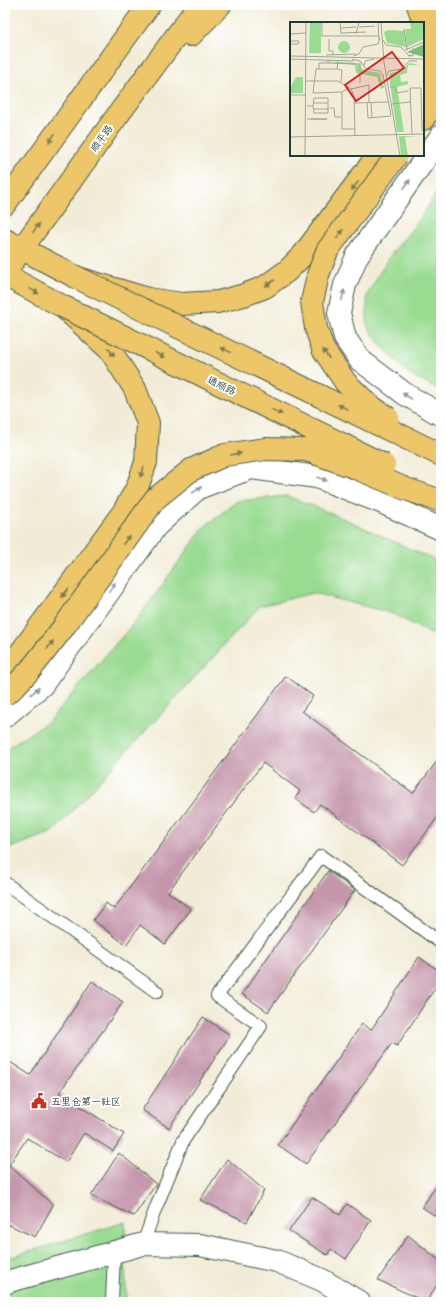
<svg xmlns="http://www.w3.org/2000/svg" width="446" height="1307" font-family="Mali,'LXGW WenKai TC',sans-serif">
<rect width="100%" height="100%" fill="#fff"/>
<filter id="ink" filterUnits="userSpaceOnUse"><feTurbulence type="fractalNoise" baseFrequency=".025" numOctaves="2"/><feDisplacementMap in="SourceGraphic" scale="8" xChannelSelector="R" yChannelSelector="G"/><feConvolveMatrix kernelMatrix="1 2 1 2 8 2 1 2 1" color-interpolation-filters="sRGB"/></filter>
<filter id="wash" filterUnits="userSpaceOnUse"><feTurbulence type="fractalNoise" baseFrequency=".012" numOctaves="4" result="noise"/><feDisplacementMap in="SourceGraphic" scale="16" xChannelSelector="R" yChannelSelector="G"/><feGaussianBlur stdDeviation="0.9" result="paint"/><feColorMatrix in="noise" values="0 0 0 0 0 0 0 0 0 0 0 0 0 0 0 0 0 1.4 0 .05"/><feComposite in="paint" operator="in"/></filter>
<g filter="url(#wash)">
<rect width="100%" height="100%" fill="#f2ecd7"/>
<path fill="#9adb92" stroke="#5c8c63" d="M441,185V390L410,375L378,342L367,325V295L389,257L420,219Z
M287,496L338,516L441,563V639L391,613L313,593L260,606L53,832L5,850V749L48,722L139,617L204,527L237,501Z
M125,1222L126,1302H5V1259Z"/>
<g id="blocks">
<path fill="#c597ac" d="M286,676L313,696L302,711L413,793L441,756V813L402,865L320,804L314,812L295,798L300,791L263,763L168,892L191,909L165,944L140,925L126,945L93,920L106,903L114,909Z
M328,871L355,890L268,1012L242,994Z
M419,957L441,972V979L397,1046L392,1043L306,1164L278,1145L362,1024L371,1030Z
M92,981L123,1002L59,1093L124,1134L113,1151L84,1133L66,1162L27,1138L9,1165L53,1205L35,1237L5,1223V1070L10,1062L30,1075Z
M203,1017L230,1035L169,1128L142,1110Z
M119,1153L156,1184L134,1216L91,1196Z
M227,1159L264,1190L247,1222L200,1200Z
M441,1179V1220L422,1207Z
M312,1197L340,1215L347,1204L371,1220L346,1259L331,1249L327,1255L289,1231Z
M408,1235L441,1262V1279L426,1302L378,1280Z"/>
</g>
</g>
<g filter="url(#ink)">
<use href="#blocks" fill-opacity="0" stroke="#3f574c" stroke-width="1"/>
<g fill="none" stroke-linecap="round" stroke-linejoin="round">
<defs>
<path id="service" d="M5,883L157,992
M143,1244L155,1210L183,1141L261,1026L217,996L321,856L441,943
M112,1302L114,1252"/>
<path id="minor" d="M5,1283L10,1281L143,1244L200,1245L277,1261L322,1280L359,1302"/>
<path id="tertiary" d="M441,136L357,256L345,285L339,313L345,338L360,360L405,394L441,415
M5,716L42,685L156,526L198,488L251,468L317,477L381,502L441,529"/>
<path id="primary" d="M418,5C428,31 433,61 423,87
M435,5L441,21
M191,35L220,5
M423,119L429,111L441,84
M5,204L149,5
M5,240L78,278L148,299L182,304L218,302L244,295L265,287L287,271L303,255L378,155
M13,261L115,119L199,5
M5,275L62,306L110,350L135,389L148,423L146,462L137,488L124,511L5,674"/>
</defs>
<use href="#service" stroke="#3f574c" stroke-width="14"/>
<use href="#minor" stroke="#3f574c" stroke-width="24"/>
<use href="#tertiary" stroke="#3f574c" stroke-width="24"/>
<use href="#primary" stroke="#3f574c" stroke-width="24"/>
<use href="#service" stroke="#fff" stroke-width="12"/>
<use href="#minor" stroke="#fff" stroke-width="22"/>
<use href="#tertiary" stroke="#fff" stroke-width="22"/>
<use href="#primary" stroke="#ecc669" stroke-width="22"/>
<defs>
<path id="primary-bridge" d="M78,278L441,455
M62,306L384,465
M388,418L369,405L346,383L323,349L316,328L312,302L318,275L327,251L397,155
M5,694L10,691L31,669L63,628L155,499L191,470L225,455L266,449L306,450L356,468L406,489L441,501"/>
</defs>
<use href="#primary-bridge" stroke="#3f574c" stroke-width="24" stroke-linecap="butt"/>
<use href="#primary-bridge" stroke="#ecc669" stroke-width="22"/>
</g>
<defs><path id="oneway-solid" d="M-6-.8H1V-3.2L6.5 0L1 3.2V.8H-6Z"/></defs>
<g fill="#7b7b4c">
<use href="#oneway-solid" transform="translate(52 138) rotate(125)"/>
<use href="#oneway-solid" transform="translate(355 186) rotate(127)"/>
<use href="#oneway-solid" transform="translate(36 228) rotate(-54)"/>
<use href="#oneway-solid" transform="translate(340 234) rotate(-54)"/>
<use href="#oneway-solid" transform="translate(270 283) rotate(146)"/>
<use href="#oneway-solid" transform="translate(34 291) rotate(29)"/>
<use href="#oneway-solid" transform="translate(226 350) rotate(-154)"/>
<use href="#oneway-solid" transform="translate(111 352) rotate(52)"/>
<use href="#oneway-solid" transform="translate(326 354) rotate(-124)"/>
<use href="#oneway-solid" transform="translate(160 355) rotate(26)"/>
<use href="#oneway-solid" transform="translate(343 407) rotate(-154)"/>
<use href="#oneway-solid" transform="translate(277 412) rotate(26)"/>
<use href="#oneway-solid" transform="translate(236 454) rotate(-9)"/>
<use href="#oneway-solid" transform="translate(142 472) rotate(110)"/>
<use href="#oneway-solid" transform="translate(126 540) rotate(-54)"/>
<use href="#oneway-solid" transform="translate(65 593) rotate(126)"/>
<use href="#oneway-solid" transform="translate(50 645) rotate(-52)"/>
</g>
<g fill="#8f9e9a">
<use href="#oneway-solid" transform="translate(407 184) rotate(-55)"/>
<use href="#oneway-solid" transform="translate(343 295) rotate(-77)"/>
<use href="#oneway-solid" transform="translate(407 396) rotate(-147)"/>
<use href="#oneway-solid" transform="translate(322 479) rotate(20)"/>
<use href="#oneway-solid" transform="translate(197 490) rotate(-34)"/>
<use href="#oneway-solid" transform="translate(112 587) rotate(-54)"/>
<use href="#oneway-solid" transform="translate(35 691) rotate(-40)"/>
</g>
</g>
<defs>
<symbol id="civic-bare" viewBox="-9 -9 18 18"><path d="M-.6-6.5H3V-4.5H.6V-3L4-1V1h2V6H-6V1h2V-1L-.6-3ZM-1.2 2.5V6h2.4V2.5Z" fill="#c8321e" stroke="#fff" stroke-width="2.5" paint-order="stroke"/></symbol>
</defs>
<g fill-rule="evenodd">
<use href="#civic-bare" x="28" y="1090" width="22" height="22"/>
</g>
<g text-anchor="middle" stroke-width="3.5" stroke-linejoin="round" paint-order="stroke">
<g font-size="10" fill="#1f3d34" stroke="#fff">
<text transform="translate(101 138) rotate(-54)" y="4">顺平路</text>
<text transform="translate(222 385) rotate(26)" y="4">通顺路</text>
</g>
<g font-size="10" fill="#1f3d34" stroke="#fff" text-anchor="start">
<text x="51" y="1105">五里仓第一社区</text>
</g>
</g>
<g transform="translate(290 22)">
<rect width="134" height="134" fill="#f2ecd7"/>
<path d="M20,0H31V31H19ZM120,0H134V17L117,25L115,7H121ZM99,8L114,9L116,25L97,21L94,10ZM48 25a6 6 0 1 1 12 0a6 6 0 1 1-12 0ZM30,39L69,41L73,48L90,51L94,66L91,67L87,55L66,51L65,43ZM120,41L129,43H118L117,51L110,53L111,60L118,59V62L107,65L114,110H107L99,54L101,51L112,49L118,42ZM6,55H13V71H1V64ZM109,114H130L115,115L118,134H111Z" fill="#9adb92"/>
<path d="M134,22V35L117,30L126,26Z" fill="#7bbb7c"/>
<path fill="none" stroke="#9ea696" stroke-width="1" d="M32,0V14H89M50,0L51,12M88,0L89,18M91,0L94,40L110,134M69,5L85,4M51,6L66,5M114,7L117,28M51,11L76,10M0,12L16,11M66,12L69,0M39,17V29H43V33M93,18L96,23L111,25L120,35M0,19H9L8,22H0M115,28L134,20M36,33L66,32M118,33L123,34V26M0,34L134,37M64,34L69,32L73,25L88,22L90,16M0,37L64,39M62,37L70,39L76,47L90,49L94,55M38,38V41H29V47H26L23,71L52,70L59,66M48,38L47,47L52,48L51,60M38,41L65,42M74,44L75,39L84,37M29,47H47M93,53L101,93M97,53L99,49L112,47L119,39H127M15,59H48L61,67L64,74L65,113M70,61V41M100,65H105L107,71L118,69M61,67L79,63V80M52,70V107H65M0,73H16M77,80L78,96L101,94M81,80L82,96M23,81H38M64,81L98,80M102,82L120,80M17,84H23L24,91H38V76H24L23,84M40,86H44L45,95H51M23,87H39M17,97H37H20M122,112L120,66H131L132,109M0,115L134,112M15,134L16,0"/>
<path fill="#d62828" fill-opacity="0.15" stroke="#d62828" stroke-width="2" d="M102,30L114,46L66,79L55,63Z"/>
<rect width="134" height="134" fill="none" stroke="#1f3d34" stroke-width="2"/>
</g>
<rect width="446" height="1307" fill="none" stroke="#fff" stroke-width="20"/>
</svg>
